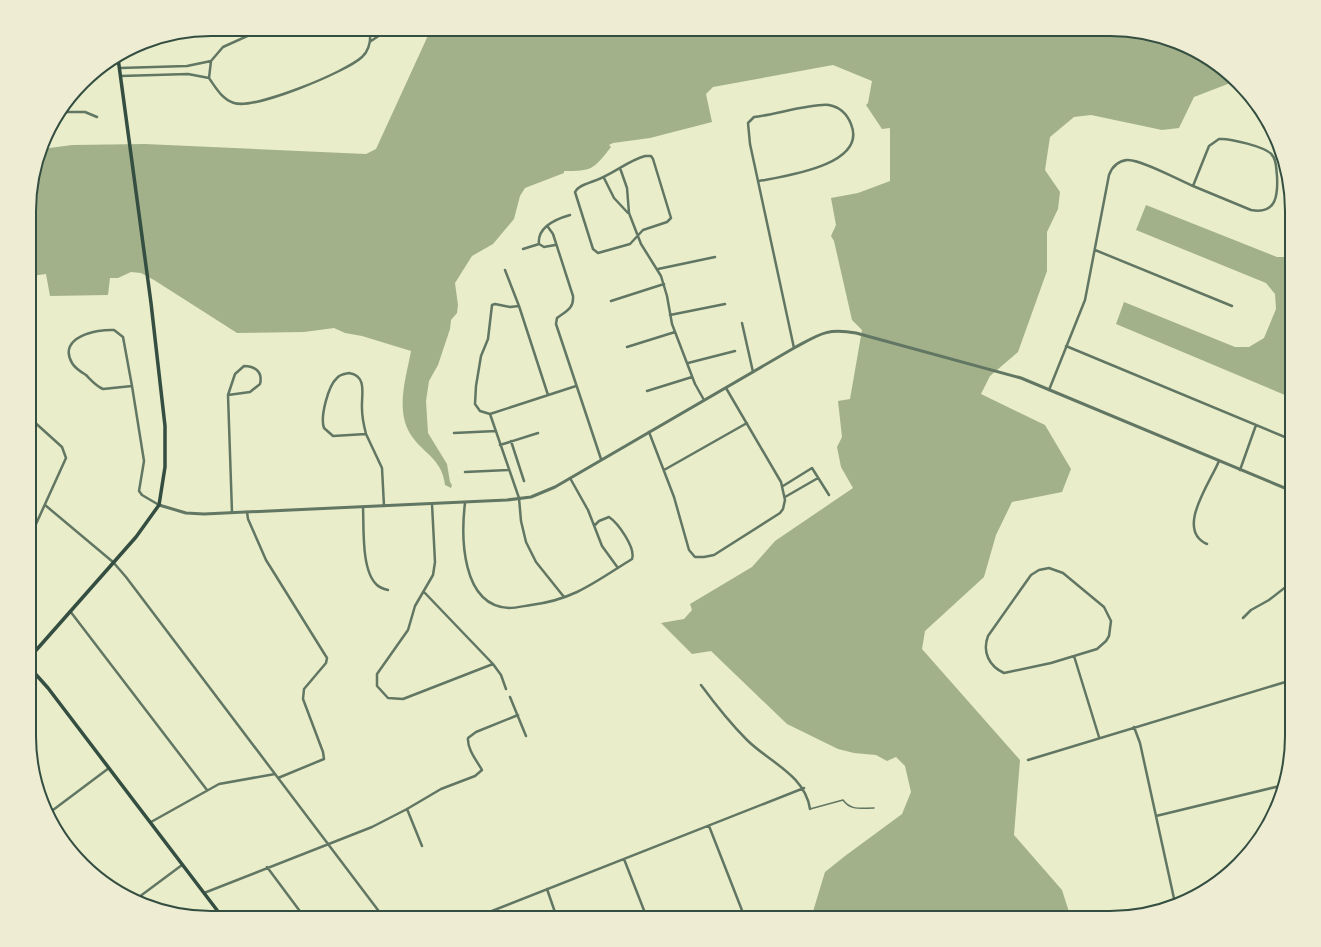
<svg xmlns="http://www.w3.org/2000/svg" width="1321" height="947" font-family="'Playfair Display',serif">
<rect width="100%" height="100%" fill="#e9edc9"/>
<path fill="#a3b18a" d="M431,29H1122L1179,43L1221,67L1233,82L1194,97L1179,128L1162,130L1091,115L1074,117L1050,137L1045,170L1060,192L1058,209L1047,232V271L1018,352L990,376L981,394L1045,425L1071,469L1062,492L1012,502L996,535L984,577L925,631L922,649L1020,760L1014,835L1062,890L1071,918H971L946,914L931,918H811L825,872L845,856L902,814L911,792L905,766L896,757L887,761L876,755L854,753L838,749L787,724L711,651L692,654L661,623L684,619L692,610L690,604L752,567L775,541L853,488L841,467L837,447L842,437L838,401L850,399L862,330L852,320L834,241L831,236L836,225L831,198L858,193L890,181V128L882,129L866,105L868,103L872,81L833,65L713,87L706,94L712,122L650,138L613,143L609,145L611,147C593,170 592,171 564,171V173L525,188L520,196L514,219L493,244L472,256L455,283L458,305L457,313L451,320L450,329L438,365L429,381L426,401L428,433L447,464L450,482L452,485L451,488L445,485C442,460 426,455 413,438C394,413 406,379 411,351L362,336L345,333L334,328L304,332L237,333L154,280L141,273L131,272L118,278H110L108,295L50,296L46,274L31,276V187L42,149L72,145L145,144L366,154L376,149Z
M1146,205L1277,257H1292V331L1285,347V364L1292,372V398L1116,324L1124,302L1235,347H1249L1264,338L1276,309L1275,294L1266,283L1136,230Z
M31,277L35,299L31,320Z"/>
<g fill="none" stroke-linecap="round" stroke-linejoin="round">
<path stroke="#617663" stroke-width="1.5" d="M810,809L843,800C851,811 861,808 874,808"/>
<path stroke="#617663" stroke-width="2.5" d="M263,29L223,47L211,61L209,78C216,88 222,99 234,103C254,110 346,72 362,57C370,50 371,39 370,29
M371,41L389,29
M120,68L187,66L211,61
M121,76L188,74L209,78
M62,112H85L97,117
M1219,139C1229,138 1267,147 1272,155C1277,160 1276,169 1277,176C1278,194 1277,215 1251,210L1193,186L1209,146Z
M645,156H651L653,159L671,218L667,222L643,230L630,244L598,253L593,249L575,192C579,185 587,184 594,181C612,175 627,161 645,156Z
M620,168L627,188L629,213L641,244L661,276L667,296L672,324L695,384L704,400
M604,178L614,198L628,213
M759,181C785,176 868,165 851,124C847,114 840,107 829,105C813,103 773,115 754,117L748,123L750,144L794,348
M548,227L553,234L573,296C574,309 566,311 557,318L556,324L601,459
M555,245L544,247L539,244C537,227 556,219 570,215
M523,249L539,244
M1095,250L1232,306
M658,269L715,257
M505,270L519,306L548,395
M611,301L664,284
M519,306L510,307L495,304L492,305L488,339L481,356L476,386L475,404L480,411L490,414L519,498L521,521L526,542L536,562L564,597
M670,315L725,304
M742,323L753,372
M114,330L123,337L132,386L103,389C96,386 91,380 86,375C81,372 75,368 72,363C57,337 97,329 114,330Z
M1066,346L1292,440
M627,347L675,332
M688,363L735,351
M244,366C255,366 263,372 260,384L250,392L228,395L235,374Z
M349,373C368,376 361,395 362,409C362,418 364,426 366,434L333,436L324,428C320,417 328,386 337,378C340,374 344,374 349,373Z
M132,386L144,461L139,491L142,495L159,505
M1049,390L1085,300L1109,175C1112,167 1118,161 1127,160C1140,159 1179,180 1193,186
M647,391L692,377
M228,395L232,512
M490,414L576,386
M31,419L62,447L66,458L31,535
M649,432L674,497L689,550L695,557H704L714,555L780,513L783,509L785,500L781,482L726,388
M454,433L496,431
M366,434L382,468L384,506
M511,441L524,481
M500,445L538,433
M664,470L747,423
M1240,470L1256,425
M465,472L508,470
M570,478L588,510L602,546L618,568
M783,486L812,468L829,495
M785,497L818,478
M465,503C461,536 461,606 509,608C516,608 524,606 531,605C547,603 562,599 577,592C596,583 614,570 632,559C636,548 618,523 609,517L599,521L595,525
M432,504L435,562L433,575L415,606L408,630L377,674V686L388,698L403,699L493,664
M45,505L113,562L126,577L384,918
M363,507C364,527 361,571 377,585C380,588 384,589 388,590
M247,512L248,519L266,560L327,658L326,663L304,689L303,699L323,752L324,759L278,778
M1207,544C1175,530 1210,483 1219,461
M1049,568L1063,573L1104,607L1111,621L1109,636L1106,641L1097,649L1051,663L1004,673C989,666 982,652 988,636L1031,575L1039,570Z
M424,592L493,664L501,675L506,689
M70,611L207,790
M1243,618L1251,610L1269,600L1292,582
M1074,656L1099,737
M701,685C715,704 730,723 747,740C769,762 805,775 810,809
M510,697L526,736
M1134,727L1140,743L1175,903
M1028,760L1292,680
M407,809L422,846
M49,813L109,768
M1156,816L1284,785
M151,822L219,784L275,774
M709,826L745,918
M624,859L647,918
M267,867L305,918
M547,889L557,918
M204,893L372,827L407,809L441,789L475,776L482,770C477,761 467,749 468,738L476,732L518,715
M135,900L182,865
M474,918L804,788"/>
<path stroke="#617663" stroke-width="3" d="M159,505L186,513L204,514L507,500L531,497L555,487L794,348C820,334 826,328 856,333L1021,378L1292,491"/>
<path stroke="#344e41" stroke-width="3.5" d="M31,656L136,537L159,505L165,467V426L151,303L118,58
M31,669L48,688L223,918"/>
</g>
<path d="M0 0H1321V947H0ZM211 36H1110A175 175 0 0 1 1285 211V736A175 175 0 0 1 1110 911H211A175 175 0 0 1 36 736V211A175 175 0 0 1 211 36Z" fill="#eeecd3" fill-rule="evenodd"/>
<path fill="none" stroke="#344e41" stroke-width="2" d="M211 36H1110A175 175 0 0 1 1285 211V736A175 175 0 0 1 1110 911H211A175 175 0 0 1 36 736V211A175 175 0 0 1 211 36Z"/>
</svg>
